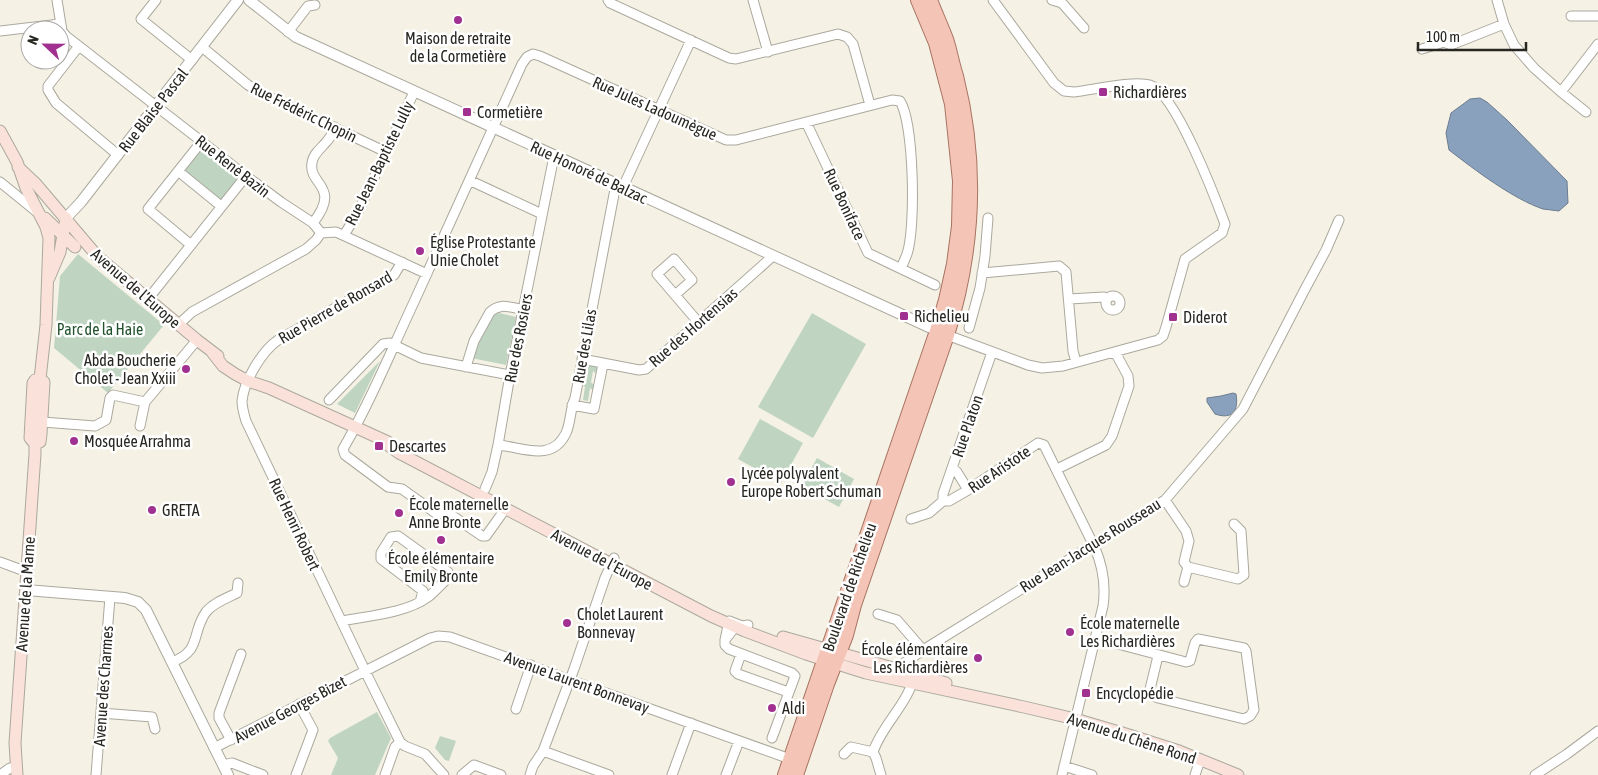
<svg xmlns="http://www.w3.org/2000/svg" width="1598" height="775" font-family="'Asap Condensed',sans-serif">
<rect width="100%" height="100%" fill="#f5f2e5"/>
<path fill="#bfd5c2" d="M201,148L240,178L221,202L183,171Z
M78,254L164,325L108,393L54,348L60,276Z
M499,313L516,317L506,365L471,358L479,339L491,316Z
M812,313L866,344L813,438L758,407Z
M380,361L355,413L337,404Z
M585,364L599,367L598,375L593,371L591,382L596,387L595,392L590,388L588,401L583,400L585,387L581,383L582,378L586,382L588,372L584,367Z
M760,419L803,443L781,483L738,459Z
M817,458L854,479L839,507L801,486Z
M377,712L391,738L375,775H331L338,758L328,741L330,738Z
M440,736L456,741L449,761L445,760L435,748Z"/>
<path fill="#8aa1be" stroke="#6c7c8f" d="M1480,98L1487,102L1507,120L1567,181L1568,203L1559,211C1554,210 1548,210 1543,209C1513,199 1475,170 1449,150L1446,133L1451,113L1470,99Z
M1233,393L1236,394C1239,411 1232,420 1215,414L1207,402V398L1221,396Z"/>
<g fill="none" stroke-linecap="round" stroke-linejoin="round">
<defs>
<path id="minor" d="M57,0L62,31L66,36L246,176L281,202L313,223L321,233
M156,0L141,19L192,60
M608,0L610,3L729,58L736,59L838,34L847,37L853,44L870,105
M753,0L768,52
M1052,0L1062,3L1084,28
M1497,0L1504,24L1514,45L1534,68L1561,92L1586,112
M1571,16H1598
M0,31L60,24
M288,32L308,6L315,5
M79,46L48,86V90L56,103L118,155
M202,47L248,85L261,93L386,152
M1422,49L1444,42L1451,45L1504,24
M1561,92L1598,44
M806,122L868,253L935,285
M178,171L221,206
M471,181L542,214
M0,182L37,212
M623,187L691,40
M313,223C342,186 308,185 312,163C313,153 322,148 327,141C331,137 333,132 335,127
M321,233L336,232L427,274
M344,235L357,214L414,92
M191,245L148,209L202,141
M402,262L394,275L278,340C262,351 244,381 242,401C242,408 244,414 246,421L368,677L400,742L405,746L425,754L444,775
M982,273L1059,266L1066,272L1073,351L1076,362
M675,295L692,280L674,259L657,274L699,323
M1106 303a7 7 0 1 1 14 0a7 7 0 1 1-14 0Z
M148,299L246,176
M1069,299L1104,297L1107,299
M178,325L192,312L306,249L316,240L321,233
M969,328L980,288L985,256L988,218
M947,335L1028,365L1042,368L1063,366L1158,340L1163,336L1166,327L1185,259L1222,233L1225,224C1215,197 1175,92 1150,85C1134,80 1092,90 1074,92L1064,91L1054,83L993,0
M582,359L639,370L646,369L773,256
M466,367L474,341L490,312C501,302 510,308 523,309
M329,400L383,344L390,343L421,358L510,375
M572,405L594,409L603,364
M42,422L95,426L106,420L110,398L113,395L145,402
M140,426L145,402L197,340
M498,445C522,447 552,463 566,433C571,422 570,409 575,398L616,184
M952,468L957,472L968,490
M1057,469L1106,445L1112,436L1129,386L1128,376L1115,352
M485,489L492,472L498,445L510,375L554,156
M1165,500L1186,531L1189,541L1184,562L1188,567L1184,582
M943,501V494L992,352
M506,508L486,536H482L447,512L437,514L402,489L388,487L345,455L343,449C370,403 391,351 414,302C450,223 486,143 522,64L527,57L533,54L540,56L726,140H736L892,100L900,101C914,123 916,228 907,254C905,259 903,264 901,268
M911,519L929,513L943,501H949L968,490L1038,443L1044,445L1095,548C1103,567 1106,585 1103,606L1062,775
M0,562L19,569H27
M1188,567L1238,579L1244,575L1241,531L1234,524
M878,614L897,620L923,650
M342,621C367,616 407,613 428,597C435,592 441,584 448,578V572L398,536L391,537L381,553V559L423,591L420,602
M735,627L725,640L729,621L742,626L748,625
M1095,638L1186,662L1190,661L1195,643L1198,639L1244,648L1246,651L1254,710L1250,716L1244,719L1158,698L1151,695L1150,689L1158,656
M725,640V645L729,649L792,673L795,676L772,738
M741,654L735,671L738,674L788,692
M172,662C202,651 191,633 206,612C213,603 227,598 237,593L238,583
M898,674L900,666L923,650L1165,500L1243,409L1304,291L1326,250L1339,220
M516,709L531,665
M101,713L152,717L155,729
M231,740L219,718V713L241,654
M214,748L430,638L438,636L450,637L790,759
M543,751L609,775
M873,752L876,758L881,775
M844,754L851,747L873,752C882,725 907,705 914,677
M223,765L232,763L263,775
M1064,766L1092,775
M0,775L10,768
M96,775L110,597
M296,775L313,730L299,704
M385,775L395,747L400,742
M462,775L474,765L501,775
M530,775L533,766L543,751L574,669L605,578L614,558
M672,775L691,723
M726,775L739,741
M1195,775L1200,760
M1535,775L1567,754L1598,731"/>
<path id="tertiary" d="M249,0L296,37L942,333
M66,218L81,202L238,0
M26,590L125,598L138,602L146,610L228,775"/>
<path id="secondary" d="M0,131L17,162L26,188L46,227L49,238L46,325L40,379L44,382L41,434L40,442L35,444
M18,167L36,184L98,257L197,340L218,356
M45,218L75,247
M49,278L60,252L66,218
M212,352L223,366L235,374L248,381L269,388L388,442
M381,440L399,453L711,616L745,631L806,654L866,673L1024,707L1075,719L1129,735L1179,751L1238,775
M783,637L946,683
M17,775L15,743L35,454V444L30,438L33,383L35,380L40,379"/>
<path id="primary" d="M785,775L937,331L946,300L954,264L959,226L960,181L952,104L936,43L918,0
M796,775L827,684L846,635L854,605L947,335C974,249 978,163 956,76C952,64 950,51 946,39C941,26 935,13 930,0"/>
</defs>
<use href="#minor" stroke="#aba89d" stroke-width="11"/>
<use href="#tertiary" stroke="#aba89d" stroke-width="12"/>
<use href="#secondary" stroke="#aba89d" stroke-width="13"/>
<use href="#primary" stroke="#a87362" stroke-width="16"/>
<use href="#minor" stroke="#fff" stroke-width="9"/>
<use href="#tertiary" stroke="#fff" stroke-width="10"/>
<use href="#secondary" stroke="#fae1da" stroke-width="11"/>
<use href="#primary" stroke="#f4c4b6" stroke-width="14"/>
</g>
<g fill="#a03190" stroke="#fff" stroke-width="2">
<circle cx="458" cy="20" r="5"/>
<rect x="1098" y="87" width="10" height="10" rx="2.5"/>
<rect x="462" y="107" width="10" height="10" rx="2.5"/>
<circle cx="420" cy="251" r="5"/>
<rect x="899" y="311" width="10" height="10" rx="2.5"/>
<rect x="1168" y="312" width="10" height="10" rx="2.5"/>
<circle cx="186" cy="369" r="5"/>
<circle cx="74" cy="441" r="5"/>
<rect x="374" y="441" width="10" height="10" rx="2.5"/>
<circle cx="731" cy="482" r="5"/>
<circle cx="152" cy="510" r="5"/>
<circle cx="399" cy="513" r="5"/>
<circle cx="441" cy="540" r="5"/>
<circle cx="567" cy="623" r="5"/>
<circle cx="1070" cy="632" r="5"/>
<circle cx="978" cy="658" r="5"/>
<rect x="1081" y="688" width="10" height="10" rx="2.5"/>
<circle cx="772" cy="708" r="5"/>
</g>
<g text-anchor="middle" stroke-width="5" stroke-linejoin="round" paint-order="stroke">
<g font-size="16" fill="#272621" stroke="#fff" text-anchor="start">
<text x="458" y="44" text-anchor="middle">Maison de retraite<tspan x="458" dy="18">de la Cormetière</tspan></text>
<text x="1113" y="98">Richardières</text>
<text x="477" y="118">Cormetière</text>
<text x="430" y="248">Église Protestante<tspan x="430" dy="18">Unie Cholet</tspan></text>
<text x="914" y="322">Richelieu</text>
<text x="1183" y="323">Diderot</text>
<text x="176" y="366" text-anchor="end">Abda Boucherie<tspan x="176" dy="18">Cholet - Jean Xxiii</tspan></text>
<text x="84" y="447">Mosquée Arrahma</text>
<text x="389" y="452">Descartes</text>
<text x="741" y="479">Lycée polyvalent<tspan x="741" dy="18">Europe Robert Schuman</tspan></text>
<text x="409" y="510">École maternelle<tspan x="409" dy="18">Anne Bronte</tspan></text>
<text x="162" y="516">GRETA</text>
<text x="441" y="564" text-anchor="middle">École élémentaire<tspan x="441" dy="18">Emily Bronte</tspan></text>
<text x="577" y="620">Cholet Laurent<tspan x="577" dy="18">Bonnevay</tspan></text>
<text x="1080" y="629">École maternelle<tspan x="1080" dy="18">Les Richardières</tspan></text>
<text x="968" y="655" text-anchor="end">École élémentaire<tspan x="968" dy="18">Les Richardières</tspan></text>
<text x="1096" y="699">Encyclopédie</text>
<text x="782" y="714">Aldi</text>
</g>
<g font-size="16" fill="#272621" stroke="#fff">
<text transform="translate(655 108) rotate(24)" y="6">Rue Jules Ladoumègue</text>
<text transform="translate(153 110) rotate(-52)" y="6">Rue Blaise Pascal</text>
<text transform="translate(304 112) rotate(26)" y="6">Rue Frédéric Chopin</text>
<text transform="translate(379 163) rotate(-64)" y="6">Rue Jean-Baptiste Lully</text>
<text transform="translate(233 166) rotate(38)" y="6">Rue René Bazin</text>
<text transform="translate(589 172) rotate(25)" y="6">Rue Honoré de Balzac</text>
<text transform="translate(845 204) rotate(65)" y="6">Rue Boniface</text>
<text transform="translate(136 288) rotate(41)" y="6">Avenue de l’Europe</text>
<text transform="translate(335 307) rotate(-30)" y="6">Rue Pierre de Ronsard</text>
<text transform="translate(693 327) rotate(-41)" y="6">Rue des Hortensias</text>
<text transform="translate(518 338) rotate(-79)" y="6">Rue des Rosiers</text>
<text transform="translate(584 346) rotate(-80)" y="6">Rue des Lilas</text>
<text transform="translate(967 426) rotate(-71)" y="6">Rue Platon</text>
<text transform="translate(999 469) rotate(-34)" y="6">Rue Aristote</text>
<text transform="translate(295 524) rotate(65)" y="6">Rue Henri Robert</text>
<text transform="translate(1090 545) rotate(-32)" y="6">Rue Jean-Jacques Rousseau</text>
<text transform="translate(602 559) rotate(28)" y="6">Avenue de l’Europe</text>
<text transform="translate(849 587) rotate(-71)" y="6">Boulevard de Richelieu</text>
<text transform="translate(25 594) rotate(-86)" y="6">Avenue de la Marne</text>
<text transform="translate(577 682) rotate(20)" y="6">Avenue Laurent Bonnevay</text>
<text transform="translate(103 686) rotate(-86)" y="6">Avenue des Charmes</text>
<text transform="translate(290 709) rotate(-28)" y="6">Avenue Georges Bizet</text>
<text transform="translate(1132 738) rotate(18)" y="6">Avenue du Chêne Rond</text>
</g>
<g font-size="16" fill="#21512d" stroke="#fff">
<text x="100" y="335">Parc de la Haie</text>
</g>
</g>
<g transform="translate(45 45) rotate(292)"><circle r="24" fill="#ffffff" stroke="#a9a8a6"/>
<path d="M0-4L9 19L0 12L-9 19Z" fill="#a03190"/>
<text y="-8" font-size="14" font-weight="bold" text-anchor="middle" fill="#272621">N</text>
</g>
<path d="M1418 42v8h108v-8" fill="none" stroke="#272621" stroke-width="2.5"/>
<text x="1426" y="42" font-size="15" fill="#272621" stroke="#ffffff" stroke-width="4" paint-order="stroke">100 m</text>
</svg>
